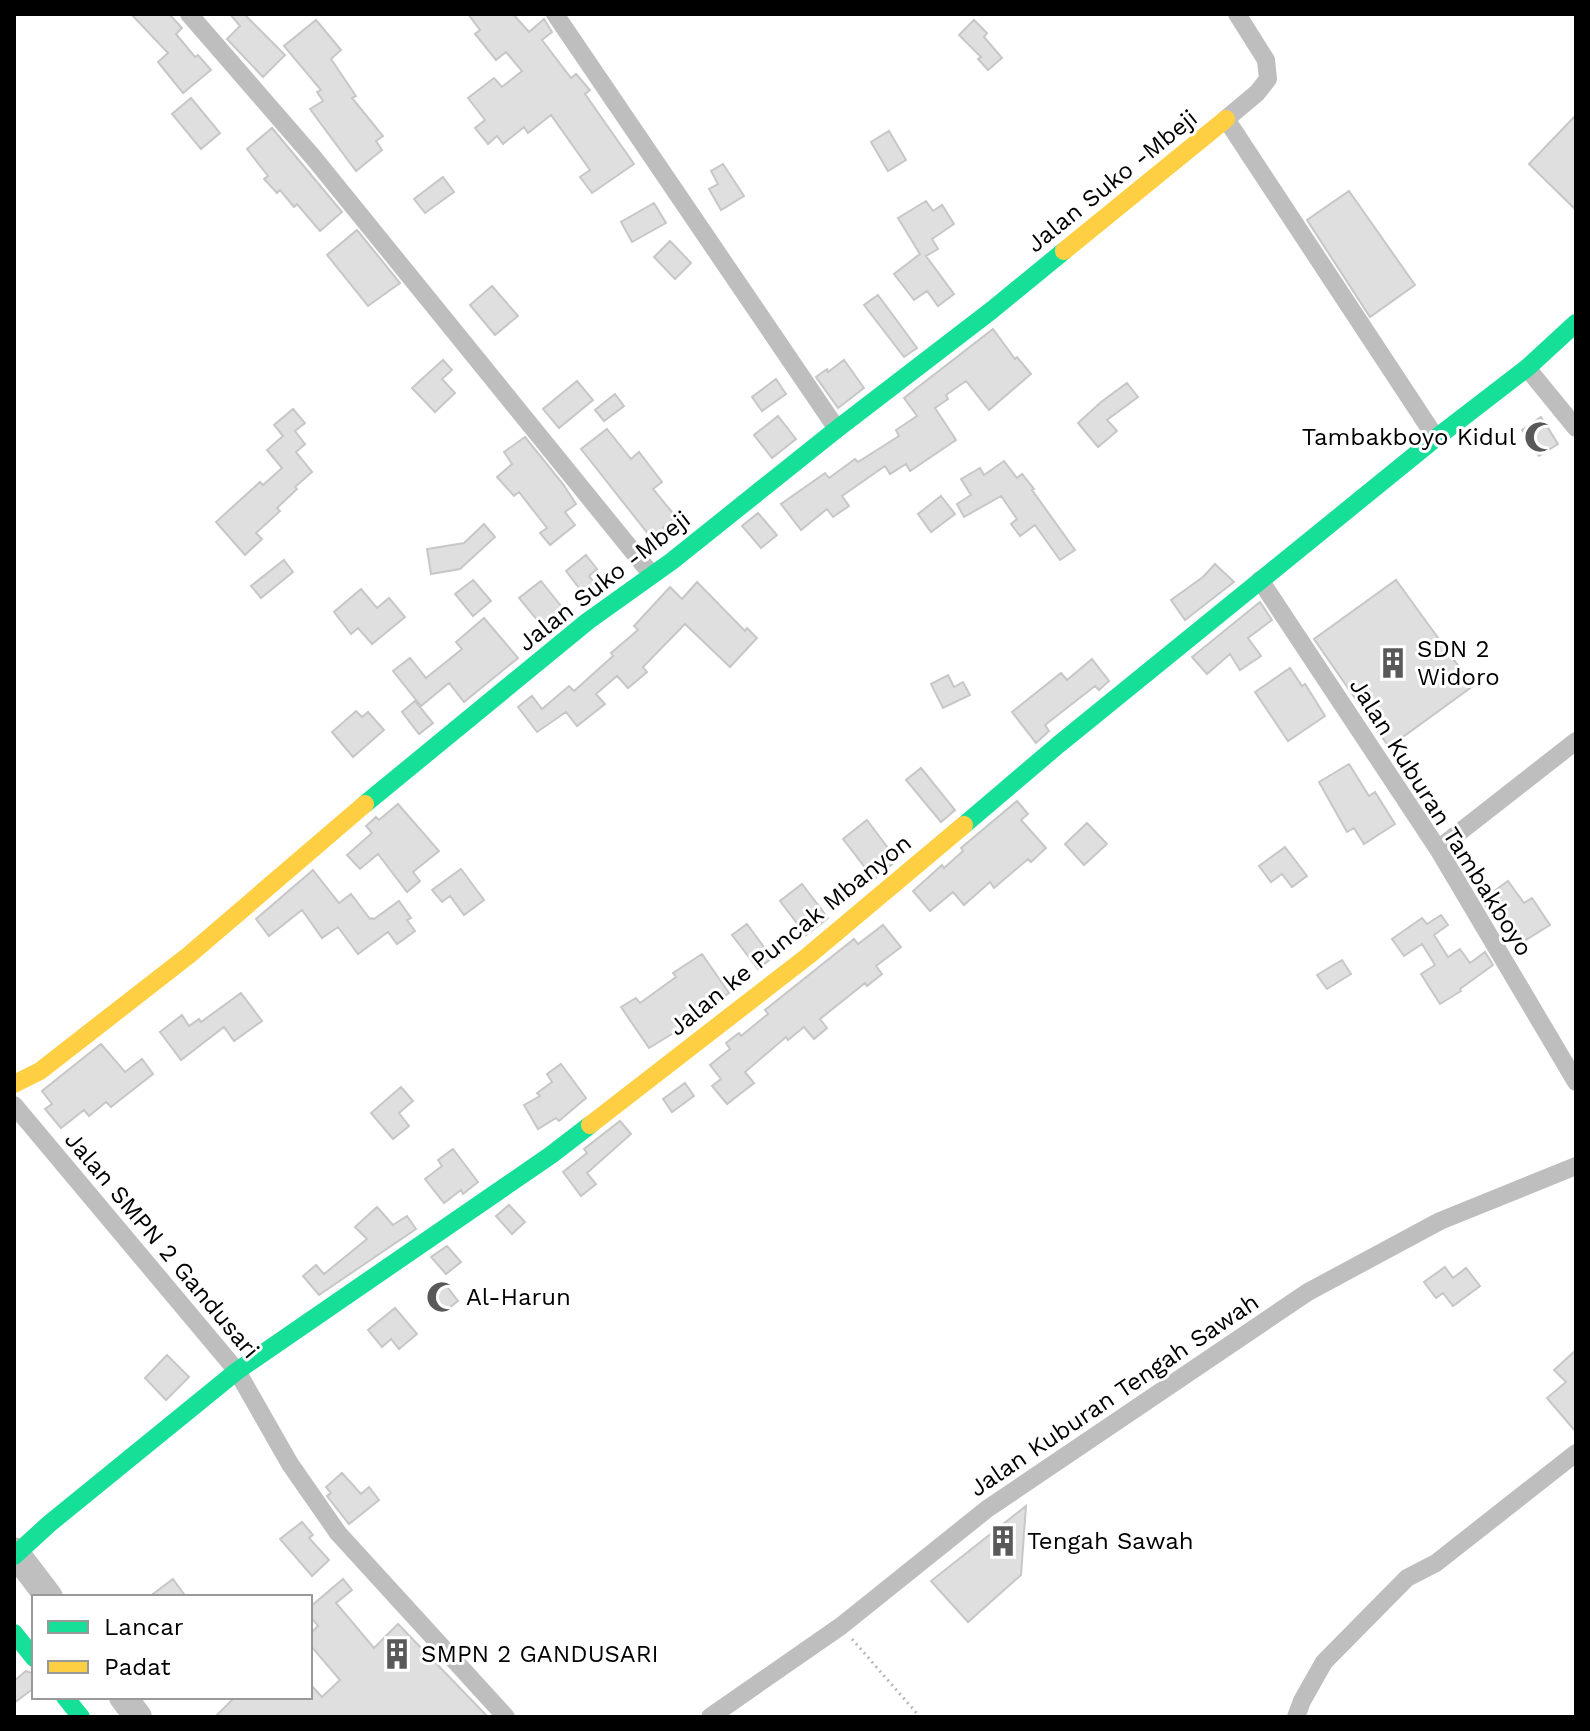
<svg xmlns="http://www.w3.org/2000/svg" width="1590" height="1731" font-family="'Work Sans',sans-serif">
<rect width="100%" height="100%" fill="#fff"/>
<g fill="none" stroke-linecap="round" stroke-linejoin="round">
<path stroke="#bfbfbf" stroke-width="28" d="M14,1551L49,1597
M123,1697L138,1717"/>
</g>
<path fill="#dfdfdf" stroke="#c7c7c7" stroke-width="2" d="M131,14H169L182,28L176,34L195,57L198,55L211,70L183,93L158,62L168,53Z
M230,14H244L285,55L263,77L227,39L240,26Z
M468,14H513L529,32L544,19L552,32L542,40L571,78L576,74L590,90L585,94L634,164L592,193L580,177L590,170L551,115L528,133L524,127L503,144L497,136L488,144L475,128L485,120L468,98L494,78L502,87L522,71L506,52L496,60L475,34L480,30Z
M316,20L341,50L331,59L356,96L352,98L383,136L376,141L382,150L356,171L310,109L323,101L317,92L321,90L284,46Z
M974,20L987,33L984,37L1002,58L988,70L978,59L981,57L959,35Z
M191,98L220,133L201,149L172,114Z
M1576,115V210L1529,164Z
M272,128L342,212L320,231L297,204L294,207L280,190L277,193L264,179L268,176L247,149Z
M889,131L906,160L888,171L871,142Z
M723,164L744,196L721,210L709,189L718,184L711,171Z
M443,177L454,192L425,213L414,199Z
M1349,191L1415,285L1370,317L1307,220Z
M926,201L933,211L942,205L954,224L932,239L938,249L926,256L954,294L938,306L927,291L914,300L894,274L920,254L898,218Z
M654,203L666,223L632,242L621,222Z
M357,230L400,283L368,306L327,255Z
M670,241L691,263L675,279L654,257Z
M492,286L518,316L495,335L470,305Z
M878,295L917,348L904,357L864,305Z
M993,329L1015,359L1017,357L1031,374L989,410L966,381L946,395L948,399L935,408L956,440L910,471L906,464L890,474L885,466L842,496L849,506L833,517L827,509L801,530L781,504L825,473L829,478L855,459L858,462L899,436L896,430L917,416L904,398Z
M443,360L452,370L442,379L455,393L435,412L412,388Z
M844,360L864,388L838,408L816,377L827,369L828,372Z
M776,379L786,394L762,411L752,397Z
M577,381L593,400L559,428L543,409Z
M1127,383L1138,397L1107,420L1117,431L1098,447L1078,423L1101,402Z
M615,394L624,406L604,421L595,410Z
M293,409L305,423L295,431L305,444L296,452L312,472L295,487L297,489L277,508L280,511L256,533L262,539L245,555L216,522L260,482L263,485L282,468L267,450L283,436L274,425Z
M778,416L796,439L772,458L754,435Z
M1541,417L1558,444L1539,456L1522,430Z
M607,429L631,459L639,452L662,482L653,489L676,517L663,527L666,530L653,540L581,449Z
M525,437L563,484L576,504L565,512L575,525L550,545L540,533L547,528L519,492L514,496L497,477L512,464L504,452Z
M1004,461L1017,478L1022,474L1034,489L1032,490L1075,550L1060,560L1035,525L1020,536L1011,524L1017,519L1001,496L964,517L957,504L971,495L961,479L980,468L984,475Z
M941,496L955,514L931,532L918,514Z
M758,513L777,535L761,548L742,526Z
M484,524L495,537L460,569L431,574L427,549L464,543Z
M586,555L597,569L589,576L602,592L589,601L566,571Z
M284,560L293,572L261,598L251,586Z
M1215,564L1234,582L1185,620L1171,600L1203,577Z
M473,580L491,601L473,616L455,594Z
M1396,580L1473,686L1389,747L1314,639Z
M541,581L569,616L558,625L552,619L543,627L519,598Z
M697,582L745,631L747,628L757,638L730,667L685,624L643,667L647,672L628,688L617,676L596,694L605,704L577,726L566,712L537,732L518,707L532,696L542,709L569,686L574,691L613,656L611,653L638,630L634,626L670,587L682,599Z
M361,589L377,608L389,598L405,617L372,644L358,628L351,634L334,612Z
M1260,602L1272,620L1248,638L1261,656L1240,670L1230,654L1207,674L1192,657Z
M484,618L518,658L464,702L449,683L421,706L393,671L410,658L426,678L462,649L456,642Z
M1092,659L1109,681L1099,690L1095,686L1045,725L1049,731L1036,743L1012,712L1061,673L1067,680Z
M1290,668L1302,686L1305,684L1325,716L1288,741L1255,692Z
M948,675L954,687L963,682L970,695L943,708L931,684Z
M415,701L433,723L419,734L402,712Z
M356,711L362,717L368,712L384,730L353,757L332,732Z
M1349,764L1369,796L1375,792L1395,824L1364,844L1354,828L1347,832L1319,782Z
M921,768L955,810L941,822L906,780Z
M1017,801L1028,814L1021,820L1046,848L1031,862L1028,859L994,888L990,882L964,905L953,892L930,911L913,891L942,865L944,868L963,851L961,848Z
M398,804L439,851L413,872L420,881L407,892L378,854L360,869L347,855L372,833L366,826L376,817L379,820Z
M867,820L897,860L874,879L843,839Z
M1087,823L1107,844L1084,865L1065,844Z
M1285,847L1307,876L1292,887L1282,874L1271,882L1259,866Z
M461,869L484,900L464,915L450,896L442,902L432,890Z
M313,870L339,903L351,894L370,919L372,918L374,919L399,901L411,918L407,920L415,931L397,944L388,932L358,954L338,927L322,938L302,910L269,936L256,919Z
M1508,881L1524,903L1532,898L1550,925L1521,943L1501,913L1498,916L1493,909L1489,912L1482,900Z
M802,884L828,918L806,935L780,901Z
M1441,915L1448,925L1434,935L1448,957L1460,949L1470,963L1485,952L1493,965L1460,989L1461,991L1440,1004L1421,974L1435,965L1422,944L1404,956L1392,939L1422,918L1427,924Z
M747,924L772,958L758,969L732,935Z
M883,925L901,947L876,966L882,974L867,986L865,983L820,1019L827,1028L814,1039L804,1027L788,1040L786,1037L745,1072L754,1083L727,1104L712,1086L721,1079L710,1065L730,1049L726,1043L739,1033L741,1036L768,1014L765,1010L854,939L858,944Z
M702,954L729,993L692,1018L693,1021L649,1048L621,1007L636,998L640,1003L676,977L673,973Z
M1342,960L1351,974L1327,989L1317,975Z
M241,993L262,1021L234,1041L224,1027L181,1060L160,1032L182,1015L189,1026L199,1019L201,1022Z
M101,1044L125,1072L142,1059L153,1074L111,1107L106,1102L89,1116L84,1110L61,1128L45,1109L52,1104L42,1091Z
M561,1064L586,1098L559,1121L556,1118L538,1129L524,1105L540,1096L537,1093L552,1082L547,1074Z
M685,1083L694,1096L672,1112L663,1099Z
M401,1087L413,1101L399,1113L409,1126L393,1139L371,1113Z
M620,1121L631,1134L587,1173L596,1184L581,1196L563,1172L587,1153L584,1149Z
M453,1149L478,1182L463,1194L461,1190L444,1203L425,1179L442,1166L438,1160Z
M509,1205L525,1222L512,1234L496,1216Z
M377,1207L393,1225L407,1216L416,1229L319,1295L303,1276L316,1265L324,1274L367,1239L355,1227Z
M447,1246L461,1262L446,1274L431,1257Z
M1445,1267L1453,1278L1466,1268L1480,1286L1453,1306L1443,1293L1436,1298L1424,1282Z
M445,1284L458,1301L442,1313L429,1296Z
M395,1308L417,1334L399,1349L391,1339L382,1347L368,1330Z
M1576,1350V1432L1547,1398L1566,1382L1554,1370Z
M167,1355L189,1377L166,1400L145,1378Z
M342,1473L361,1494L369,1487L379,1500L349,1524L327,1496L331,1493L326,1487Z
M1026,1506L1021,1575L968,1622L931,1581Z
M302,1522L313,1535L309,1538L329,1560L312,1576L280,1539Z
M173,1579L186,1597H149Z
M343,1579L352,1590L336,1603L374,1648L398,1624L488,1717H215L235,1697H310V1684L322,1697L340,1680L310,1645V1634L318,1626L310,1616V1607Z
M26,1671L34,1674V1688L14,1703V1681Z"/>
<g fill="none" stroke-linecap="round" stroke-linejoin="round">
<path stroke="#b9b9b9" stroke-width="3" stroke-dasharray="2 4" stroke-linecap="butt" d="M852,1639L920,1717"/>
<path stroke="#bebebe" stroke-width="18" d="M189,14L313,157L652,575
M555,14L837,429
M1237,14L1266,60L1268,79L1257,93L1226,119L1436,438
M1527,368L1576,428
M1260,580L1438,849L1576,1082
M1438,849L1576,741
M14,1105L237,1371L290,1464L338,1533L506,1717
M710,1717L841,1626L987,1509L1308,1292L1440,1221L1576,1166
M1296,1717L1302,1701L1324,1662L1407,1578L1436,1563L1576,1453"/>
<path stroke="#16e098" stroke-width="18" d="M365,804L588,621L672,561L837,429L992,310L1064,251
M964,825L1058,745L1436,438L1527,368L1576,323
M14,1556L49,1524L237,1371L551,1155L590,1125
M14,1633L34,1658
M65,1697L81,1717"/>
<path stroke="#ffcf43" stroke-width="18" d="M1064,251L1226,119
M14,1084L40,1071L189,955L365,804
M590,1125L808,956L964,825"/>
</g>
<defs>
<symbol id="mosque-bare" viewBox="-9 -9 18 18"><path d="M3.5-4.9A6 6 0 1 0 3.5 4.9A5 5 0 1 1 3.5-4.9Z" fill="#595959" stroke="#fff" stroke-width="2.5" paint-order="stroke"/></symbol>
<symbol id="building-bare" viewBox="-9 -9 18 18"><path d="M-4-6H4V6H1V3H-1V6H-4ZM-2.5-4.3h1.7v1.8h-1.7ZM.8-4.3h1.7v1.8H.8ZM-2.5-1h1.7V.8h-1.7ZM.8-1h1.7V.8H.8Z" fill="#595959" stroke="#fff" stroke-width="2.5" paint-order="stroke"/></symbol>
</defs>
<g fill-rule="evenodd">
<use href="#mosque-bare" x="1518" y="415" width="44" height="44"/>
<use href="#building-bare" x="1371" y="641" width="44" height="44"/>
<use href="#mosque-bare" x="420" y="1275" width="44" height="44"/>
<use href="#building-bare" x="981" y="1519" width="44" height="44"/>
<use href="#building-bare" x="375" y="1632" width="44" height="44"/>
</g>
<g text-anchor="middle" stroke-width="6" stroke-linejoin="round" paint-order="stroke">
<g font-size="24" fill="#000" stroke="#fff">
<text transform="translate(1112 181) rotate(-39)" y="8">Jalan Suko -Mbeji</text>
<text transform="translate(604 581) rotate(-38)" y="8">Jalan Suko -Mbeji</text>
<text transform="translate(1441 817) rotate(58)" y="8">Jalan Kuburan Tambakboyo</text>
<text transform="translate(790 935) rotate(-39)" y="8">Jalan ke Puncak Mbanyon</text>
<text transform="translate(162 1245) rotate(50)" y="8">Jalan SMPN 2 Gandusari</text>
<text transform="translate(1114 1395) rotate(-34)" y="8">Jalan Kuburan Tengah Sawah</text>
</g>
<g font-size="24" fill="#000" stroke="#fff" text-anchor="start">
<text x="1516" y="445" text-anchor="end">Tambakboyo Kidul</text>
<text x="1417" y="657">SDN 2<tspan x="1417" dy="28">Widoro</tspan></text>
<text x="466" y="1305">Al-Harun</text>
<text x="1027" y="1549">Tengah Sawah</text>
<text x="421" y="1662">SMPN 2 GANDUSARI</text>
</g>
</g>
<rect width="1590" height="1731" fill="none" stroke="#000000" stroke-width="32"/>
<rect x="32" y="1595" width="280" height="104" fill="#ffffff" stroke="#999999" stroke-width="2"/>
<rect x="48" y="1621" width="40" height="12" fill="#16e098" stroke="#999999" stroke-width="2"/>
<text x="104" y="1635" font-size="24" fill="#000000">Lancar</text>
<rect x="48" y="1661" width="40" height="12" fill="#ffcf43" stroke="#999999" stroke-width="2"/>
<text x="104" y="1675" font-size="24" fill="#000000">Padat</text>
</svg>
